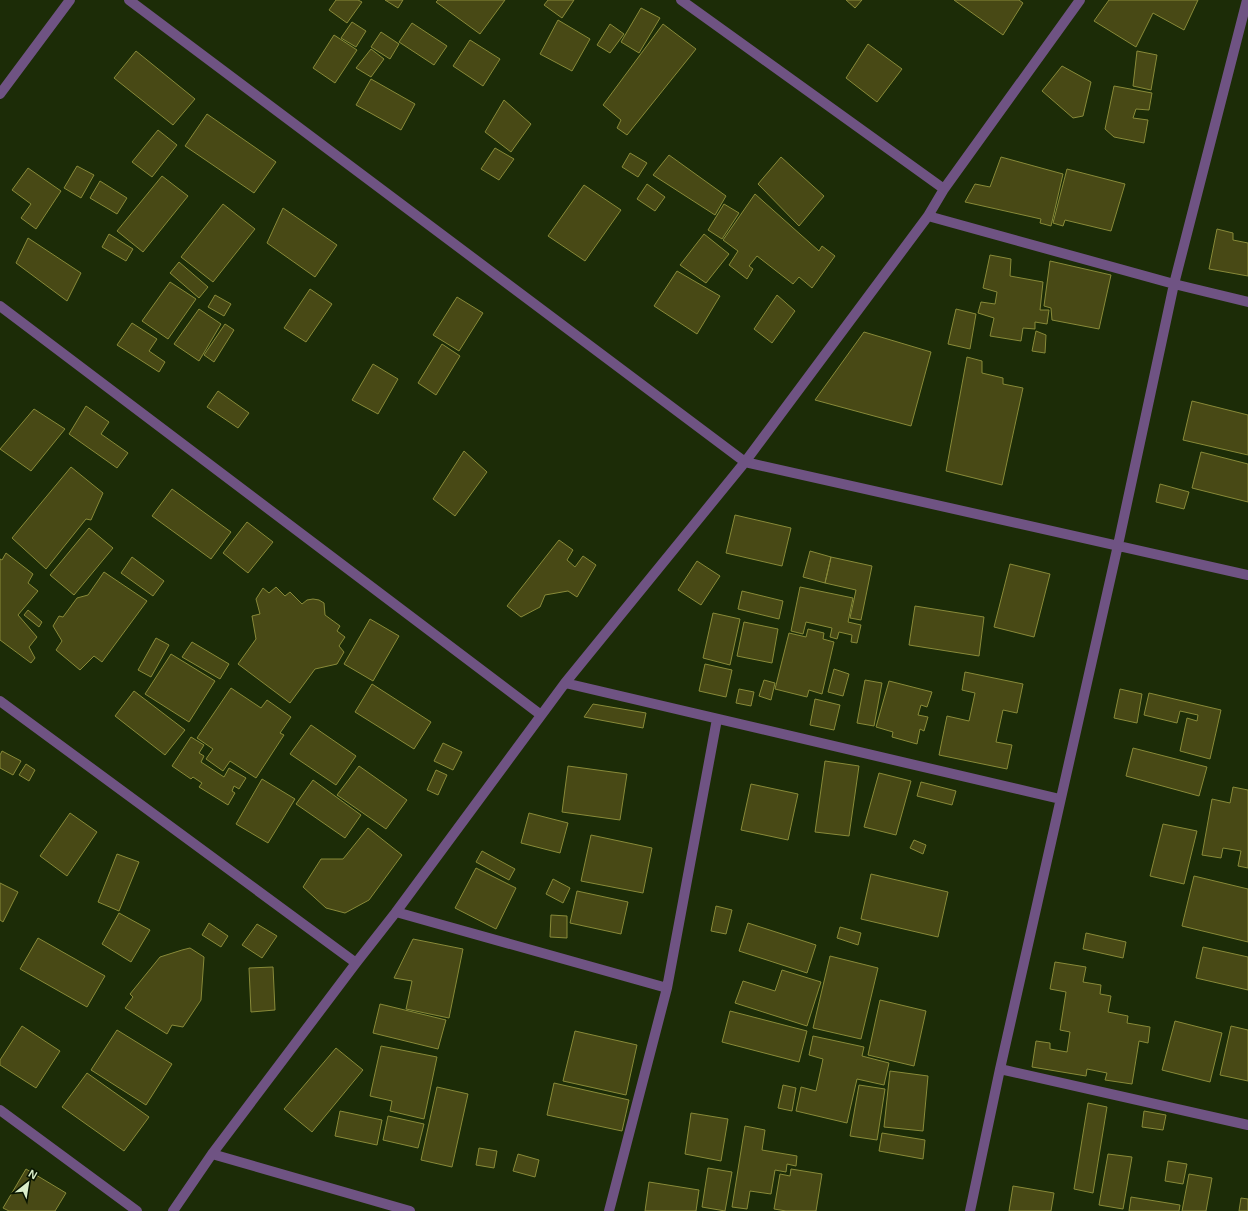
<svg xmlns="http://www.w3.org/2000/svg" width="1248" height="1211" font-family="Arial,sans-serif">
<rect width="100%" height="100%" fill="#1c2c07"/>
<path fill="#484915" stroke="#888a39" d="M336,0H358L362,2L347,23L329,10Z
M385,0H403L398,8Z
M438,0H505L480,34L436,2Z
M548,0H574L562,18L544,5Z
M846,0H862L855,8Z
M954,0H1019L1023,3L1003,35Z
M1109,0H1198L1184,30L1153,13L1136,47L1094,21Z
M641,8L660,18L639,53L621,42Z
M558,20L590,39L572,71L540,54Z
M352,22L366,31L356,47L341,38Z
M412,23L447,46L434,65L399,42Z
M610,24L624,34L610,53L597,45Z
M663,24L696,49L627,135L617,128L621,120L603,105Z
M381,32L399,44L390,59L371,47Z
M334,35L357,50L335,83L313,68Z
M470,40L500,59L483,86L453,66Z
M868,44L902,69L877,102L846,78Z
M371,49L384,59L371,77L356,68Z
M136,51L195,99L173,125L114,78Z
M1137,51L1157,55L1151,90L1133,86Z
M1062,66L1091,82L1083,116L1073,118L1042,91Z
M371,79L415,104L401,130L356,105Z
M1114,86L1152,93L1149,110L1136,109L1133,118L1148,120L1144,143L1114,137L1105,129Z
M504,100L531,124L511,152L485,132Z
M207,114L276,162L254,193L185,146Z
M158,130L177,145L152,177L132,162Z
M495,148L514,159L499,180L481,169Z
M630,153L647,163L638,177L622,167Z
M669,155L726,196L715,215L653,175Z
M781,157L824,196L799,226L758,184Z
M1001,157L1063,174L1051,226L1040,223L1041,219L965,202L975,184L990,187Z
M77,166L94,175L81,198L64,188Z
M28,168L61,191L36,229L21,218L31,204L12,190Z
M1067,169L1125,184L1111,231L1065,220L1063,226L1053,223Z
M162,176L188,196L143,252L117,231Z
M100,181L127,198L117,214L90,198Z
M647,184L665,197L655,211L637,199Z
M584,185L621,210L585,261L548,236Z
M755,194L819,251L822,246L835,256L812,288L799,277L793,284L757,256L749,266L753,269L747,279L729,265L738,251L723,240Z
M223,204L255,229L213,282L181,257Z
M724,204L739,213L722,239L708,230Z
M283,208L337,245L315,277L267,243Z
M1217,229L1233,233V240L1248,243V276L1209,269Z
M109,234L133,249L126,261L102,247Z
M704,234L729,254L706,283L680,265Z
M28,238L81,273L67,301L16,263Z
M990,255L1011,259L1010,276L1043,282L1040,310H1049L1047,324L1035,322V329L1023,328L1021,341L990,336L994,318L978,313L981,302L995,304L997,292L983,288Z
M1050,261L1111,275L1099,329L1052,320L1051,308L1044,306Z
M179,262L208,287L199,298L170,273Z
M677,271L720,296L697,334L654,306Z
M170,282L196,299L168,339L142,321Z
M310,289L332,304L306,342L284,328Z
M215,295L231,304L224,316L208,307Z
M777,295L795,311L772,343L754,329Z
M457,297L483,313L459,351L433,335Z
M199,309L221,324L199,361L174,344Z
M956,309L976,314L970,349L948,344Z
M132,323L157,339L149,351L165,362L159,372L117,345Z
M225,324L234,330L214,362L204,355Z
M1036,331L1046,335L1045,353L1032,351Z
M864,332L931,352L911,426L815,400Z
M442,344L460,356L436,395L418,383Z
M967,357L982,361V373L1003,378V384L1023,388L1002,485L946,471Z
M373,364L398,379L378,414L352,400Z
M218,391L249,413L238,428L207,407Z
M1192,401L1248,415V455L1183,440Z
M86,406L109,422L101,434L128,453L117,468L69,434Z
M34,409L65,429L31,471L0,449Z
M464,451L487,472L455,516L433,499Z
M1201,452L1248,464V502L1192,488Z
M71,467L103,493L91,520L86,519L46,569L12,538Z
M1160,484L1189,492L1184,509L1156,502Z
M172,489L231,532L211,559L152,516Z
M735,515L791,528L782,566L726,553Z
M247,522L273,542L248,573L223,553Z
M89,528L113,548L74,595L50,575Z
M559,540L573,550L567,560L575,567L583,556L596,565L577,597L568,591L545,595L540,607L521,617L507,606Z
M810,551L831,557L825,583L803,577Z
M6,553L33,574L28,583L38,591L18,615L37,637L29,647L35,658L31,663L0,640V559L2,560Z
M132,557L164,581L153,596L121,573Z
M831,557L872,566L861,620L850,618L856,590L825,583Z
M697,561L720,576L701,605L678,590Z
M1010,564L1050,574L1034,637L994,627Z
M104,572L147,601L102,662L94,656L80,670L56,650L62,641L53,626L59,616L63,617L77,598L88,595Z
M276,587L285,596L290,592L302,604L307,600L313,599L319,600L324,603L325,615L340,626L337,631L345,637L339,646L344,652L337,664L315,669L290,703L238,664L256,639L252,616L260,614L256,599L263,588L269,593Z
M800,587L853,598L848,622L861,625L857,643L851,642L852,635L839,632L837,639L830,637L832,628L806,622L803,634L791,631Z
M742,591L783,601L779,619L738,609Z
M915,606L984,617L979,656L909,645Z
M28,610L42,622L39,627L24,615Z
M713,613L740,619L730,665L703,658Z
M370,619L399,636L373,681L344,664Z
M744,622L778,629L772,663L737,656Z
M808,629L824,633L823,639L834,642L822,694L809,690L807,697L775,689L789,633L806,637Z
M156,638L169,645L151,677L138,670Z
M192,642L229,664L220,679L182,657Z
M171,654L215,681L189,722L145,694Z
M705,664L732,670L726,697L699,691Z
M834,669L849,674L843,696L828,692Z
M965,672L1023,684L1017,713L1003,710L996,742L1012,745L1007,769L939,755L947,716L969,721L975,693L962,690Z
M764,680L775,683L771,700L759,696Z
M865,680L882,683L874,726L857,723Z
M889,681L932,692L927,707L921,705L918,715L928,717L924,731L920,729L917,744L892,737L893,732L876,727Z
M372,684L431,722L414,749L355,712Z
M231,688L261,708L267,700L291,717L280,733L284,735L256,778L230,761L223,771L206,759L213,749L197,738Z
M739,689L754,692L751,706L736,703Z
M1120,689L1142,694L1137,723L1114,718Z
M134,691L185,730L165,755L115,716Z
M1149,693L1221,710L1210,759L1180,751L1187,718L1197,721L1198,715L1180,711L1177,723L1144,715Z
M815,699L840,705L834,730L810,725Z
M593,704L646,713L643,728L584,717Z
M311,725L356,756L336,785L290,754Z
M191,737L204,745L199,753L204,756L201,762L224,777L229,768L246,778L239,789L234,786L232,791L235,793L228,805L199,787L202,783L193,777L191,779L172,766Z
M443,743L462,752L453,770L434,761Z
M1133,748L1207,767L1199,796L1126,776Z
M2,751L21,761L13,775L0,768V755Z
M825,761L859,766L849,836L815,832Z
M26,764L35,770L29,781L19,775Z
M359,766L407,800L386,829L337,795Z
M568,766L627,774L620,820L562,812Z
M436,770L447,775L438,795L427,790Z
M879,773L911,781L896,835L864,827Z
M262,779L295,799L268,843L236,824Z
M313,780L361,815L345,838L296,804Z
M921,782L956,791L952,805L917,796Z
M751,784L798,794L788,840L741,830Z
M1233,787L1248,790V868L1238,866L1241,851L1223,848L1221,858L1202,855L1212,799L1230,803Z
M70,813L97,832L67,876L40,856Z
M529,813L568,823L560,853L521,843Z
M1163,824L1197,831L1184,884L1150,876Z
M368,828L402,855L369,900L345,913L326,908L303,887L321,859H343Z
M591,835L652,848L643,893L581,881Z
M914,840L926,845L923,854L910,848Z
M482,851L515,869L509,880L476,862Z
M117,854L139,862L119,911L98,902Z
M476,868L516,888L496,929L455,908Z
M871,874L948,892L938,937L861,919Z
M1194,876L1248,889V942L1182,926Z
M553,879L570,888L563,903L546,894Z
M0,883L18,892L3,922L0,920Z
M577,891L628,902L621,934L570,923Z
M716,906L732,910L726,934L711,931Z
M119,913L150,930L131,962L102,944Z
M551,915L567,916V938L550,937Z
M209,923L228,936L221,947L202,935Z
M748,923L816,945L807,973L739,951Z
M257,924L277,936L262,958L242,945Z
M840,927L861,933L858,945L837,938Z
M1086,933L1126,942L1123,958L1083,949Z
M38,938L105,976L87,1007L20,969Z
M413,939L463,949L449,1018L406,1009L412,981L394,978Z
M1203,947L1248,957V990L1196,978Z
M190,948L204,957L201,1000L183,1027L172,1025L167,1034L125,1008L133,997L130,994L160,957L182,950Z
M830,956L878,968L861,1039L813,1028Z
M1055,962L1086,967L1083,982L1101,985L1100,994L1111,996L1108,1012L1128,1016L1127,1023L1150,1027L1148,1043L1139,1041L1132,1084L1105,1080L1107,1073L1087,1069L1086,1076L1032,1067L1036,1041L1050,1043V1049L1067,1052L1070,1032L1060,1030L1066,992L1050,989Z
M273,967L275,1010L251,1012L249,968Z
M782,970L821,982L807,1026L735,1003L743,981L775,991Z
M880,1000L926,1011L914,1066L868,1055Z
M380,1004L446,1020L438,1049L373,1033Z
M730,1011L807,1031L799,1062L722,1042Z
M1175,1021L1222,1033L1210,1082L1162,1070Z
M22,1026L60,1051L36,1088L0,1065V1060Z
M1231,1026L1248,1030V1081L1220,1075Z
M117,1030L172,1064L146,1105L91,1070Z
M575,1031L637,1045L626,1095L563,1081Z
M813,1036L864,1047L862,1056L889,1063L884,1085L857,1079L847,1123L796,1111L801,1087L816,1091L823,1059L809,1055Z
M381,1046L437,1057L424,1119L390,1111L392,1101L370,1096Z
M336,1048L363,1070L312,1132L284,1109Z
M890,1071L928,1076L923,1131L884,1127Z
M87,1073L149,1117L124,1151L62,1107Z
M554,1083L629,1100L622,1131L547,1115Z
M783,1085L796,1088L792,1111L778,1108Z
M859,1085L885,1089L877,1140L850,1136Z
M437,1087L468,1094L452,1167L421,1160Z
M1088,1103L1107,1107L1093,1193L1074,1189Z
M340,1111L382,1120L377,1145L335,1136Z
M1144,1111L1166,1115L1163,1130L1142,1127Z
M691,1113L728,1119L721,1161L685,1154Z
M388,1116L424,1124L418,1148L383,1140Z
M745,1126L765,1130L762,1150L797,1156L796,1166L787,1164L786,1172L775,1170L771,1194L750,1191L747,1209L732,1207Z
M882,1133L925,1140L923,1159L879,1151Z
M479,1148L497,1151L494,1168L476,1165Z
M518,1154L539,1160L535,1177L513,1171Z
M1108,1154L1132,1157L1123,1209L1099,1205Z
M1168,1161L1187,1164L1183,1184L1165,1181Z
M708,1168L732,1172L725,1211L702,1207Z
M26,1169L66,1193L55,1211H9L3,1208Z
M791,1169L822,1174L816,1211H786L774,1209L780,1174L790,1176Z
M1189,1174L1212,1178L1206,1211H1182Z
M649,1182L699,1190L696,1211H645Z
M1013,1186L1054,1193L1051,1211H1009Z
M1131,1197L1180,1205L1179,1211H1129Z
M1241,1198L1248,1199V1211H1239Z"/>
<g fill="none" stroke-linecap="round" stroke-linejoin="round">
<path stroke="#6f5383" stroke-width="10" d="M129,0L745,462L1248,575
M681,0L944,189
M0,94L70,0
M928,216L1174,284L1248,302
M0,306L541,715
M565,683L1060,799
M0,701L356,963
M396,912L667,988
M1000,1069L1248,1125
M0,1110L137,1211
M212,1154L410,1211
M173,1211L212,1154L356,963L396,912L565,683L745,462L928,216L944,189L1080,0
M609,1211L667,988L717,719
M970,1211L1000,1069L1118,545L1174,284L1247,0"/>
</g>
<g transform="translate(28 1183) rotate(30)" stroke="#081400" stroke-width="3" paint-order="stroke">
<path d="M0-3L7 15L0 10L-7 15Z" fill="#dbeeca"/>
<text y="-6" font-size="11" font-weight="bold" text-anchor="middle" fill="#dbeeca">N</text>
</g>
</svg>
